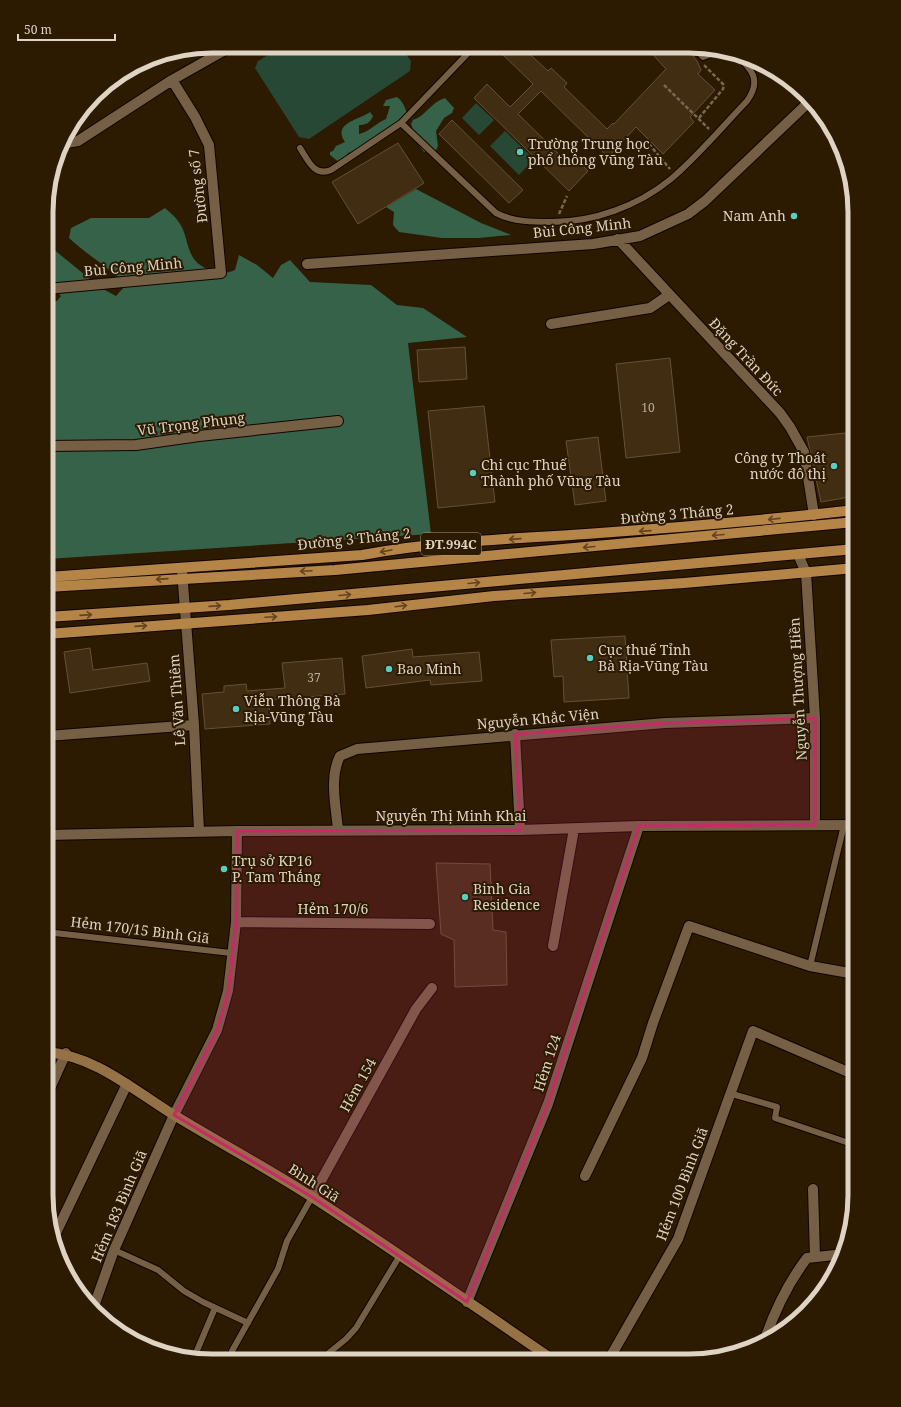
<svg xmlns="http://www.w3.org/2000/svg" width="901" height="1407" font-family="'Noto Serif',serif">
<rect width="100%" height="100%" fill="#2c1a01"/>
<path fill="#264835" d="M283,46L401,47L411,61L410,71L309,139L299,137L255,68L258,61Z
M476,103L494,120L479,135L462,118Z
M505,131L534,159L519,175L490,146Z"/>
<path fill="#356249" d="M397,97C404,102 407,112 408,119L381,135L379,143L348,153L346,158L340,163L330,155V152L333,151L336,146L345,142C332,123 359,120 370,112L373,116C370,123 366,125 359,125V134C369,132 376,123 386,119L390,106H383L386,100Z
M445,98L454,108L452,113L444,118L436,131L438,146L436,150L424,152L418,144L411,124L413,120C426,116 431,102 445,98Z
M416,189L481,223L511,235L478,238H442L399,232L393,225L394,212L386,207Z
M165,208C169,212 175,216 178,221C191,237 183,262 211,270C221,273 225,274 235,270L239,255L257,265L273,278L281,265L290,260L310,282L371,285L397,305L423,308L467,337L408,343L431,534L47,559V301H57L61,296L47,282V244L101,288L116,296L126,285C109,267 87,255 69,238L71,228L91,218H149Z"/>
<path fill="#402d12" stroke="#655035" d="M495,47H522L548,71L551,68L567,83L564,87L607,129L613,123L614,124L666,69L646,47H686L697,61L701,70L698,74L715,90L690,117L694,122L663,154L636,127L608,157L541,91L518,114L567,162L573,156L588,171L569,191L474,98L487,84L510,107L533,84Z
M452,120L523,190L509,203L439,134Z
M398,143L424,183L358,224L332,182Z
M465,347L467,379L419,382L417,350Z
M670,358L680,452L626,458L616,364Z
M484,406L495,502L438,508L428,411Z
M855,432V496L821,502L807,437Z
M598,437L606,501L575,505L566,441Z
M625,636L629,698L564,702L563,676L554,677L551,640Z
M90,648L93,670L147,663L150,681L70,693L64,652Z
M412,649L413,657L479,652L482,681L431,685L430,680L366,688L362,656Z
M342,658L345,694L269,700L270,724L205,729L202,694L224,692V686L246,684L247,691L285,688L282,663Z
M436,863L490,864L493,930L506,932L507,985L455,987L454,940L441,934Z"/>
<g fill="none" stroke-linecap="round" stroke-linejoin="round">
<defs>
<path id="lane" d="M693,47L703,57L721,50
M401,123L496,213C513,222 534,222 552,222C594,222 638,206 671,179C698,156 722,127 747,101C762,80 752,70 736,54
M300,148C308,160 314,177 331,170L401,123L474,47
M46,932L231,953
M810,966L844,825
M732,1094L777,1107L775,1118L855,1145
M114,1250L158,1270L184,1291L203,1302L248,1323
M232,1351L278,1269L287,1241L312,1197
M193,1360L215,1308
M320,1360L346,1339L356,1328L399,1257"/>
<path id="street" d="M61,144L78,141L172,80L232,46
M618,239L780,413L790,427L804,452L814,515
M307,264L593,244L640,236L688,214L705,201L810,101
M47,289L221,273L209,145L195,117L172,80
M551,324L650,308L669,295
M47,446L136,445L199,436L338,421
M798,554L806,573L815,718V825
M182,571L194,725L199,831
M515,734L520,830
M47,736L194,725
M338,830C336,806 329,778 340,756L357,749L665,723L815,718
M46,835L237,831L520,830L639,826L855,825
M236,922L430,924
M553,946L574,829
M46,1097L66,1053
M585,1176L642,1058L653,1023L689,926L810,966L855,974
M813,1189L815,1257
M312,1197L416,1009L432,988
M54,1237L127,1084
M467,1302L548,1104L639,826
M93,1309L114,1250L174,1115L217,1030L228,991L236,922L237,831
M764,1342C774,1312 788,1283 807,1258L844,1254
M608,1361L678,1239L753,1031L855,1075"/>
<path id="secondary" d="M46,1052C96,1056 133,1090 174,1115C220,1143 267,1168 312,1197C394,1250 474,1306 555,1361"/>
<path id="primary" d="M47,577L362,555C436,541 511,539 586,534C676,528 765,520 855,510
M47,587L335,570L855,522
M47,617L229,605L855,549
M47,634L368,610L494,596L684,583L855,568"/>
</defs>
<use href="#lane" stroke="#130400" stroke-width="8"/>
<use href="#street" stroke="#130400" stroke-width="12"/>
<use href="#secondary" stroke="#130400" stroke-width="12"/>
<use href="#primary" stroke="#130400" stroke-width="12"/>
<path stroke="#776853" stroke-width="2.5" stroke-dasharray="4 2" stroke-linecap="butt" d="M664,85L709,129
M699,118L723,89L724,85L704,65
M649,144L670,169
M559,214L567,196"/>
<use href="#lane" stroke="#756045" stroke-width="6"/>
<use href="#street" stroke="#756045" stroke-width="10"/>
<use href="#secondary" stroke="#957246" stroke-width="10"/>
<use href="#primary" stroke="#b58447" stroke-width="10"/>
</g>
<defs><path id="oneway-shaft" d="M-6 0H5M1.5-3L5.5 0L1.5 3" fill="none" stroke-width="1.6" stroke-linecap="round" stroke-linejoin="round"/></defs>
<g stroke="#63441d">
<use href="#oneway-shaft" transform="translate(774 519) rotate(174)"/>
<use href="#oneway-shaft" transform="translate(645 531) rotate(176)"/>
<use href="#oneway-shaft" transform="translate(718 535) rotate(175)"/>
<use href="#oneway-shaft" transform="translate(515 539) rotate(176)"/>
<use href="#oneway-shaft" transform="translate(589 547) rotate(175)"/>
<use href="#oneway-shaft" transform="translate(386 551) rotate(170)"/>
<use href="#oneway-shaft" transform="translate(306 571) rotate(177)"/>
<use href="#oneway-shaft" transform="translate(162 579) rotate(176)"/>
<use href="#oneway-shaft" transform="translate(474 583) rotate(-5)"/>
<use href="#oneway-shaft" transform="translate(530 593) rotate(-5)"/>
<use href="#oneway-shaft" transform="translate(345 595) rotate(-5)"/>
<use href="#oneway-shaft" transform="translate(215 606) rotate(-4)"/>
<use href="#oneway-shaft" transform="translate(401 606) rotate(-7)"/>
<use href="#oneway-shaft" transform="translate(86 615) rotate(-4)"/>
<use href="#oneway-shaft" transform="translate(271 617) rotate(-3)"/>
<use href="#oneway-shaft" transform="translate(141 626) rotate(-4)"/>
</g>
<path fill="#c52b66" fill-opacity="0.2" stroke="#c52b66" stroke-width="3" stroke-linejoin="round" d="M815,718V825L639,826L548,1104L467,1302L312,1197L174,1115L217,1030L228,991L236,922L237,831L520,830L515,734L665,723Z"/>
<g fill="#58cec0" stroke="#2c1a01" stroke-width="1.5">
<circle cx="520" cy="152" r="4"/>
<circle cx="794" cy="216" r="4"/>
<circle cx="834" cy="466" r="4"/>
<circle cx="473" cy="473" r="4"/>
<circle cx="590" cy="658" r="4"/>
<circle cx="389" cy="669" r="4"/>
<circle cx="236" cy="709" r="4"/>
<circle cx="224" cy="869" r="4"/>
<circle cx="465" cy="897" r="4"/>
</g>
<g text-anchor="middle" stroke-width="4" stroke-linejoin="round" paint-order="stroke">
<g font-size="12" fill="#b7aa98">
<text x="648" y="412">10</text>
<text x="314" y="682">37</text>
</g>
<rect fill="#2c1a01" stroke="#a99c8a" stroke-width="1" x="421" y="533" width="60" height="22" rx="3"/>
<g font-size="13" font-weight="bold" fill="#dfd3c4">
<text x="451" y="549">ĐT.994C</text>
</g>
<g font-size="14" fill="#dfd3c4" stroke="#2c1a01" text-anchor="start">
<text x="528" y="149">Trường Trung học<tspan x="528" dy="16">phổ thông Vũng Tàu</tspan></text>
<text x="786" y="221" text-anchor="end">Nam Anh</text>
<text x="826" y="463" text-anchor="end">Công ty Thoát<tspan x="826" dy="16">nước đô thị</tspan></text>
<text x="481" y="470">Chi cục Thuế<tspan x="481" dy="16">Thành phố Vũng Tàu</tspan></text>
<text x="598" y="655">Cục thuế Tỉnh<tspan x="598" dy="16">Bà Rịa-Vũng Tàu</tspan></text>
<text x="397" y="674">Bao Minh</text>
<text x="244" y="706">Viễn Thông Bà<tspan x="244" dy="16">Rịa-Vũng Tàu</tspan></text>
<text x="232" y="866">Trụ sở KP16<tspan x="232" dy="16">P. Tam Thắng</tspan></text>
<text x="473" y="894">Binh Gia<tspan x="473" dy="16">Residence</tspan></text>
</g>
<g font-size="14" fill="#dfd3c4" stroke="#2c1a01">
<text transform="translate(198 186) rotate(-97)" y="5">Đường số 7</text>
<text transform="translate(582 228) rotate(-6)" y="5">Bùi Công Minh</text>
<text transform="translate(133 267) rotate(-5)" y="5">Bùi Công Minh</text>
<text transform="translate(746 357) rotate(47)" y="5">Đặng Trần Đức</text>
<text transform="translate(191 424) rotate(-7)" y="5">Vũ Trọng Phụng</text>
<text transform="translate(677 514) rotate(-5)" y="5">Đường 3 Tháng 2</text>
<text transform="translate(354 539) rotate(-6)" y="5">Đường 3 Tháng 2</text>
<text transform="translate(798 689) rotate(-93)" y="5">Nguyễn Thượng Hiền</text>
<text transform="translate(177 700) rotate(-94)" y="5">Lê Văn Thiêm</text>
<text transform="translate(538 719) rotate(-5)" y="5">Nguyễn Khắc Viện</text>
<text x="451" y="821">Nguyễn Thị Minh Khai</text>
<text x="333" y="914">Hẻm 170/6</text>
<text transform="translate(140 930) rotate(7)" y="5">Hẻm 170/15 Bình Giã</text>
<text transform="translate(547 1063) rotate(-72)" y="5">Hẻm 124</text>
<text transform="translate(358 1085) rotate(-61)" y="5">Hẻm 154</text>
<text transform="translate(314 1183) rotate(33)" y="5">Bình Giã</text>
<text transform="translate(682 1184) rotate(-69)" y="5">Hẻm 100 Bình Giã</text>
<text transform="translate(119 1206) rotate(-67)" y="5">Hẻm 183 Bình Giã</text>
</g>
</g>
<path d="M0 0H901V1407H0ZM212 53H689A159 159 0 0 1 848 212V1195A159 159 0 0 1 689 1354H212A159 159 0 0 1 53 1195V212A159 159 0 0 1 212 53Z" fill="#2c1a01" fill-rule="evenodd"/>
<path fill="none" stroke="#dfd3c4" stroke-width="5" d="M212 53H689A159 159 0 0 1 848 212V1195A159 159 0 0 1 689 1354H212A159 159 0 0 1 53 1195V212A159 159 0 0 1 212 53Z"/>
<path d="M18 34v6h97v-6" fill="none" stroke="#dfd3c4" stroke-width="2"/>
<text x="24" y="34" font-size="12" fill="#dfd3c4" stroke="#2c1a01" stroke-width="3" paint-order="stroke">50 m</text>
</svg>
